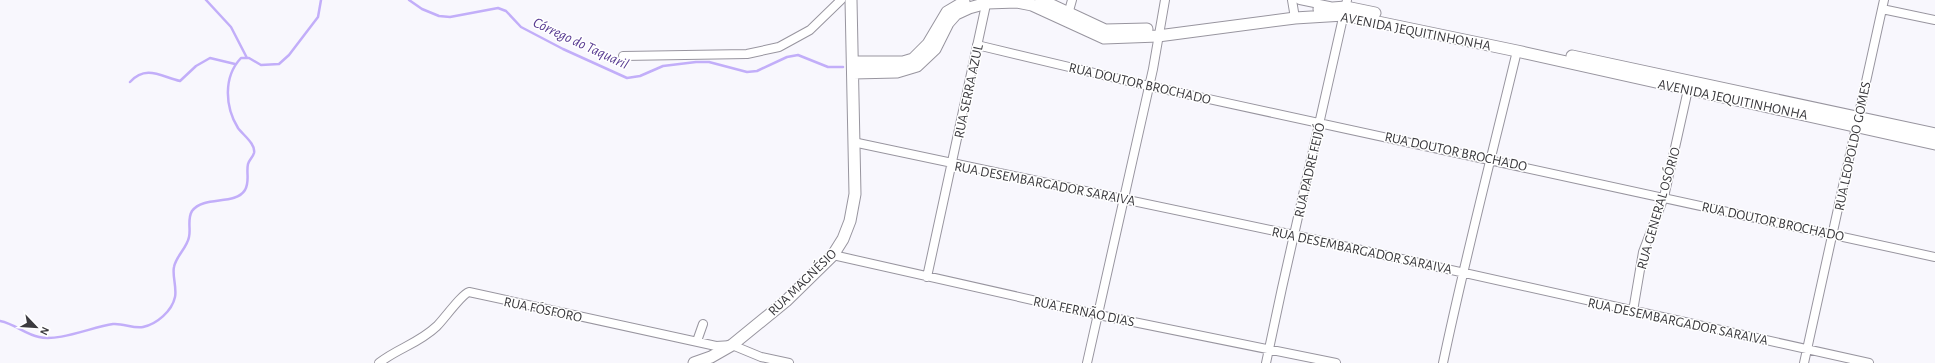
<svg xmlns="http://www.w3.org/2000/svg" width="1935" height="363" font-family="'Alegreya Sans',sans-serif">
<rect width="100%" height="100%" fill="#f8f7fd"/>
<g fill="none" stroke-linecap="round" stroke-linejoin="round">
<path stroke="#c2aef9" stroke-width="2.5" d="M206,0L231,27L247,58
M409,0L422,9L439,16L450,17L498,8L506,11L521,27L563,49L627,78L640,76L663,66L696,62H709L747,72L757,71L787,57L798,55L828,67H843
M130,82C146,65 160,76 180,81L196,66L210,58L235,64
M0,321C15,324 25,334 39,337C58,342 92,327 113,324C123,323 134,329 143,327C157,324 172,311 175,297C177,288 172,275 174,267C176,256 187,248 189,237C191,229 187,219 192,211C204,195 235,206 245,190C250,181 246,173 248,164C249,160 253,157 254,153C256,144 243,135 238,128C225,107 223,77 241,58H249L261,65L279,64L289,55L318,17L321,0"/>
<defs>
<path id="street" d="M1292,0L1295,18
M1300,0L1329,6
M1882,9L1935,20
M1067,18L1072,0
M977,45L1149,86L1935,257
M623,56L747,54L779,47L810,30L841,0
M853,142L1294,235L1869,363
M833,255L1099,315L1336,363
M927,277L987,0
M1633,311L1643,252L1664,197L1689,85
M697,341L703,324
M379,363C398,348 418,344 437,326C444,319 462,294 469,292L716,346L732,345L761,357L789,363
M1087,363L1153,69L1165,0
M1266,363L1282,288L1347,0
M1443,363C1465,258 1492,155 1517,51
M1804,363L1884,0"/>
<path id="secondary" d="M1041,0L1105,30L1147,29
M1319,9L1346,7L1375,13
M1572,56L1935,134
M853,62H903L913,59L928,44L947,12L964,2
M853,73L897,72L917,66L935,49L948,23L956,14L969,8L987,3L1017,2L1032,5L1104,38L1158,36L1295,18L1344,15L1517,51L1935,144
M694,363L711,357L732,345L786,301L833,255L843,239L850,221L855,194L851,0"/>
</defs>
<use href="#street" stroke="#98959f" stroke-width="10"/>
<use href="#secondary" stroke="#98959f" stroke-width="13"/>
<use href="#street" stroke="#fff" stroke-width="8"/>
<use href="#secondary" stroke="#fff" stroke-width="11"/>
</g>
<g text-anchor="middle" stroke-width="3" stroke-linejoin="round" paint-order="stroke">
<g font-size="14" fill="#3b3a3e" stroke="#fff">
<text transform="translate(1416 31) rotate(11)" y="5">AVENIDA JEQUITINHONHA</text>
<text transform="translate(1140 83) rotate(13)" y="5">RUA DOUTOR BROCHADO</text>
<text transform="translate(968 91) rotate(-78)" y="5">RUA SERRA AZUL</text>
<text transform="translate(1733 99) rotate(12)" y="5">AVENIDA JEQUITINHONHA</text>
<text transform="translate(1852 146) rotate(-78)" y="5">RUA LEOPOLDO GOMES</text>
<text transform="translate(1456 151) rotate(12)" y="5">RUA DOUTOR BROCHADO</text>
<text transform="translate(1309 170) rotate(-77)" y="5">RUA PADRE FEIJÓ</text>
<text transform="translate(1045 183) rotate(11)" y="5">RUA DESEMBARGADOR SARAIVA</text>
<text transform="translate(1658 208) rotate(-74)" y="5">RUA GENERAL OSÓRIO</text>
<text transform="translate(1773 221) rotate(12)" y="5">RUA DOUTOR BROCHADO</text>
<text transform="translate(1362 250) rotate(12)" y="5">RUA DESEMBARGADOR SARAIVA</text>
<text transform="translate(802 282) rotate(-44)" y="5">RUA MAGNÉSIO</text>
<text transform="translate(543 309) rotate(12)" y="5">RUA FÓSFORO</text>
<text transform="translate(1084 311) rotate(12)" y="5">RUA FERNÃO DIAS</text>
<text transform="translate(1678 321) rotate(12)" y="5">RUA DESEMBARGADOR SARAIVA</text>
</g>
<g font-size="15" font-style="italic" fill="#583b91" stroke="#fff">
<text transform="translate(581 43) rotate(25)" y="5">Córrego do Taquaril</text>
</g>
</g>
<g transform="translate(36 327) rotate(115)" stroke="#ffffff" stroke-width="3" paint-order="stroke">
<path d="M0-3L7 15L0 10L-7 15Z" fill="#3b3a3e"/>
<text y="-6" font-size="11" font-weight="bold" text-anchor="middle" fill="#3b3a3e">N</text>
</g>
</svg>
